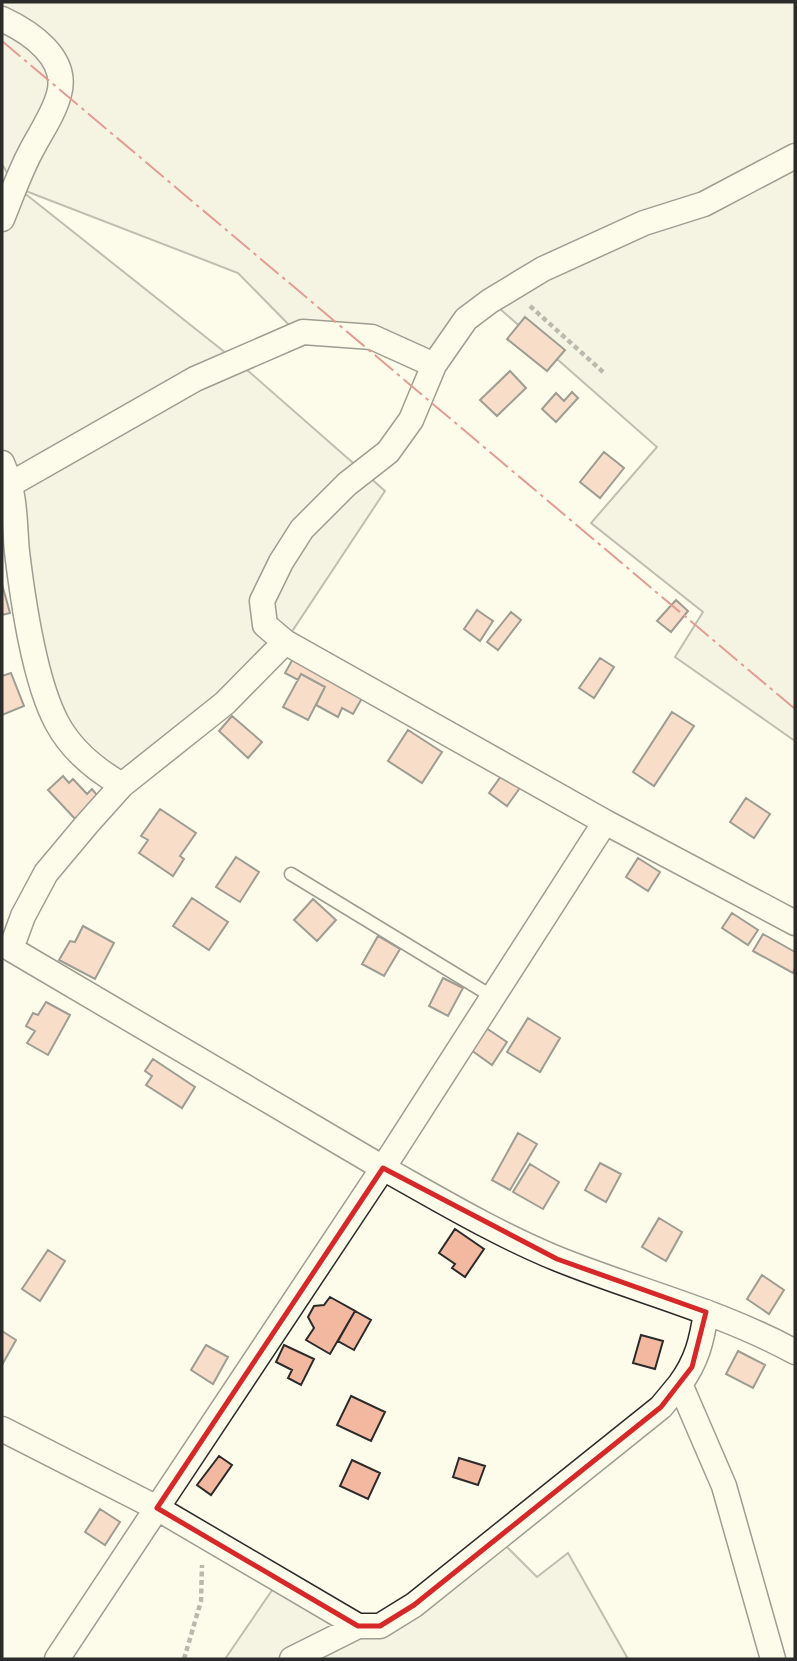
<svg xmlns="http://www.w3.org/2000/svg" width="797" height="1661" font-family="Raleway,sans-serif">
<rect width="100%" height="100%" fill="#fdfbea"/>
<path fill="#ecebdb" stroke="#74746e" stroke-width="2" d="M2,2H795V741L675,657L703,612L591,523L657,447L491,301L442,352L296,332L238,273L18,188L246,369L385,491L285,642L122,785L57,723L2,463V219L15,187L2,164Z
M498,1538L537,1577L568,1553L628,1659H225L279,1580L358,1626Z"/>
<path fill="#f2b8a0" stroke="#2b2b2b" stroke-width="2" d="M525,317L565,350L547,371L507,339Z
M510,371L526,388L497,416L480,400Z
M572,392L578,398L556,422L542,409L556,393L564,401Z
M604,452L624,468L600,498L580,482Z
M2,584L10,613L2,615Z
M676,600L688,611L671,632L657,621Z
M477,610L493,621L480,641L464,629Z
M511,612L521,620L498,650L487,642Z
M295,655L365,693L353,714L342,708L338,717L316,705L325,687L301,674L298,680L285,673Z
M600,658L614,667L594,698L579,688Z
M11,673L24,706L2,715V676Z
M301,674L325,687L308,720L283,707Z
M672,712L694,726L654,786L633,772Z
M232,716L262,742L248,758L219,731Z
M408,730L442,752L422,783L388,761Z
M504,772L522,785L507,806L489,793Z
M63,776L69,783L73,779L87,794L92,789L101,800L78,822L48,790Z
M746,798L770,814L754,838L730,822Z
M160,809L196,833L180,856L184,859L173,876L139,853L148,840L141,836Z
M236,857L259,872L240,902L216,887Z
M638,858L660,872L648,891L626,877Z
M192,898L228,922L209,950L173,926Z
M313,899L336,920L317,941L294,920Z
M732,913L758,930L748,945L722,928Z
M83,926L114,943L95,979L59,960L70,941L75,942Z
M763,934L795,952V968L793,973L753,951Z
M378,936L400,949L384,976L362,964Z
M443,978L463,988L448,1016L429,1006Z
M46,1002L70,1015L48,1055L27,1043L35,1031L26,1026L33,1013L38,1015Z
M528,1018L560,1038L540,1072L507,1052Z
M486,1028L507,1042L492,1065L471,1050Z
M153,1059L195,1087L182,1108L146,1085L152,1076L145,1071Z
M518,1133L537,1144L510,1190L492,1180Z
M600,1163L621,1174L606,1202L585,1190Z
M530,1164L559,1182L543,1209L513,1192Z
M659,1218L682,1232L666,1261L642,1247Z
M455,1229L484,1249L465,1277L452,1268L455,1264L439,1253Z
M48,1250L65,1261L40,1301L22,1289Z
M762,1275L784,1290L769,1314L747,1299Z
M330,1297L355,1311L330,1354L306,1340L314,1328L308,1317L314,1306L324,1305Z
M355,1311L371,1320L354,1350L338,1341Z
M2,1331L16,1340L2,1365Z
M641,1335L663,1341L655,1369L633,1363Z
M206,1345L228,1357L213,1384L191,1370Z
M284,1345L314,1359L301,1385L288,1378L292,1370L276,1362Z
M738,1351L765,1365L753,1388L726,1374Z
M351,1396L385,1412L371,1441L337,1425Z
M219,1456L232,1465L211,1495L197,1485Z
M459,1458L485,1466L478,1485L453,1477Z
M352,1460L380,1473L368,1499L340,1486Z
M100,1509L120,1522L105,1545L85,1532Z"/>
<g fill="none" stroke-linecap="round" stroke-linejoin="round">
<defs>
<path id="service" d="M291,874L493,997"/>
<path id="minor" d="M2,19C30,32 69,58 59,94C54,114 39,135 30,153C19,174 11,197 2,219
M795,156L704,204L644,223L543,269L490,301L466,319L434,365L411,420L388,452L347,484L302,529L281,562L262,601L265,625L285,642L605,822L795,923
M2,463C16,494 14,519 17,552C23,601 34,680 57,723C72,751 96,770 122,785
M11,484L195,379L303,332L372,337L434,365
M285,642L225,703L122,785L87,824L46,873L23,916L11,949L383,1168L157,1508L358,1626H380L414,1605L661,1407L680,1384
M605,822L383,1168C440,1200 497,1234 558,1259C637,1291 720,1311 795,1352
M706,1312C702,1340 697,1361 680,1384L724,1486L773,1659
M2,1429L157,1508L57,1659
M292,1659L358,1626"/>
</defs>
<use href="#service" stroke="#2b2b2b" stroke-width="15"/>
<use href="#minor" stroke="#2b2b2b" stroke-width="27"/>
<path stroke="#6a6964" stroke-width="4.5" stroke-dasharray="5 3.5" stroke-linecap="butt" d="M530,306L603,372
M184,1659L201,1601L202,1565"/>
<use href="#service" stroke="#fdfbea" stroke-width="12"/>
<use href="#minor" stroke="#fdfbea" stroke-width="24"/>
<path stroke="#c62828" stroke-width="2" stroke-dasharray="24 5 3.5 5" stroke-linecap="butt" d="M2,41L795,709"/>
</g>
<path d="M0 0H797V1661H0ZM383,1168L557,1259L706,1312L692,1367L661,1407L414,1605L380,1626H358L157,1508Z" fill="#fdfbea" fill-opacity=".55" fill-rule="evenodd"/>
<path fill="none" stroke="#d62828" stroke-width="5" stroke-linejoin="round" d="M383,1168L557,1259L706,1312L692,1367L661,1407L414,1605L380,1626H358L157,1508Z"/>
<rect width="797" height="1661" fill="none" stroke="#2b2b2b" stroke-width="7"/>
</svg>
